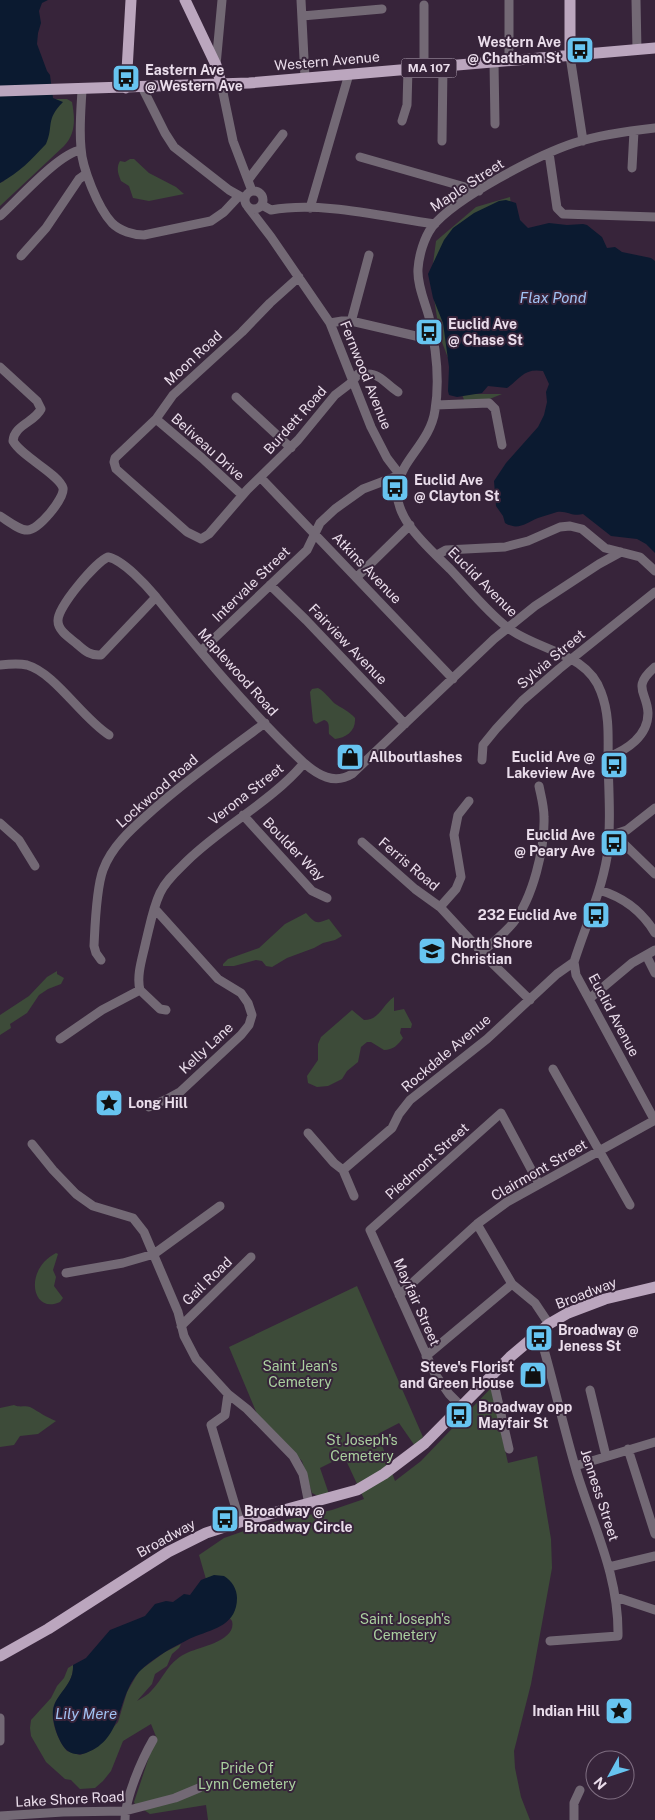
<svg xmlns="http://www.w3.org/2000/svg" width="655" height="1820" font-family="'Public Sans',sans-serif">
<rect width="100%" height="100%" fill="#37243a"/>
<path fill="#3d4b39" d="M50,99H67L72,102C75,118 76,134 64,146L0,206V183L4,181Z
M130,159H134L149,173L176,187L184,194L149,201L133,198L129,186L121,181C118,174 116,168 120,161L125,162Z
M510,197L512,215L463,394H502L477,404L466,405L440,337L431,279L436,241L476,207Z
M318,688C325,692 329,698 334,703C341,708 349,711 355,718C356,731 346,738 335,739L329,734C328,729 331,722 324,720L316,724L313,721L310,692L312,689Z
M306,913C316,924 316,924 329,919L342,936L335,940L323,943L314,948L287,958L272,967L266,966L262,961L256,960L234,966H223V964L228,959L259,948L285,924Z
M57,971V974L64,978L61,984L48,989L39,995L27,1013L10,1024L11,1028L0,1035V1015L29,996L47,977Z
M394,997V1011L404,1009L412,1024L411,1028H401L400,1033L403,1038C398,1045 393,1050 384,1050L371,1042H367L361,1047L358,1062L347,1071L342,1079L328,1086L317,1087L308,1083L307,1076L318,1060V1044L321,1037L352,1010L364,1020C380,1020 383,1004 394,997Z
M56,1253L58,1254L53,1270L56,1277L54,1286L63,1298L60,1302C32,1315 23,1270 56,1253Z
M357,1286L423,1437L415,1446L399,1423L378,1434L395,1481L421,1461L491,1388L508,1463L537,1456L551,1539L552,1568L531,1684L514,1751L515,1768L521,1797L530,1820H208L206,1805L150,1814L135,1804L134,1802L150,1754L157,1739L151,1724L123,1741L111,1771L103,1781L95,1788L80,1789L71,1780L65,1779L46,1762L31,1736L30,1728L31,1720L51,1698L57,1686L64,1678L68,1668L73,1665C74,1681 62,1691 55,1703C48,1717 58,1741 67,1751L80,1755L94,1749L118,1722L127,1692L139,1671L165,1652L181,1644L179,1648L172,1654L167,1666L155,1674L152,1684L137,1701C142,1698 148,1695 152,1690C166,1675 168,1661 189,1652C201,1647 237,1640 232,1621L210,1593L199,1555L224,1538L261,1525L332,1510L364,1499L344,1456L320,1468L329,1494L320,1497L312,1493L302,1461L257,1414L229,1347Z
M14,1405C20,1408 25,1405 30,1407C39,1412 46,1417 56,1421L38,1434L20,1436L14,1445L0,1447V1408Z"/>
<path fill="#0b1a30" d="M0,0H48L42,3L39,11L41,23L38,33L37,44L47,71L50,75L53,98L63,102C45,120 54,126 46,144C31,160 20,172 0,183Z
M506,200L516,203L520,220L528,228L549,223L567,225L583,224L587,225L602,237L607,248L615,247L622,252L651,258L655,261V553L646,544L637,539L611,536L583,514C573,517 566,510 557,512C551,514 544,516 538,518C526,523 518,531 505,523L503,516L496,506L494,481L506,463L538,427L544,415L547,402L546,392L549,384L543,371C524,368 521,378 507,388L488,386L482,393L457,397L449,395L448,391L449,367L443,323L433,298L428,274L444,240L453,228L474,213L499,201Z
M214,1575L224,1576C232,1581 237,1589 237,1598C237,1624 215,1629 196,1636C188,1639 180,1644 172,1648C163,1653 148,1663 141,1670C116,1694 125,1739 86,1753C81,1755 73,1755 68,1751C58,1744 50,1717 54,1706C59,1691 74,1684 73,1665L86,1658L110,1630L145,1616L155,1604L166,1601L173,1602L184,1594L190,1595L201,1580Z"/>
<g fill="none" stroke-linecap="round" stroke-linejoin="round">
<path stroke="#736975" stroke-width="9" d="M301,0L305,78
M509,0V60
M636,0L637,50
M424,5V68
M302,16L382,9
M570,56L583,141
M494,62L495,124
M216,65L222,0
M221,83L233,141L252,191
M142,87L165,133L174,147L229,190L245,199
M82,90C81,109 79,129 81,148C82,168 98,208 112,223C120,231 133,235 144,235L211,221L224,212L239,196
M402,121L407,105L408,69
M655,128C628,131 600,135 574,143C538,155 455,198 432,227C424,238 419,255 418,269C417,285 425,302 429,317C436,347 440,380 435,410C429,455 373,472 409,525C420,541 436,555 450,569C469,589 487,612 508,628C538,651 587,652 601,692C610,715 608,739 608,763C609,794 611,826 607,857C601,893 585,927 574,962L576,975L655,1121
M442,141L443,66
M549,153L557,208L563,214L655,217
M360,157L479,191
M632,168L634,131
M248,180L283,134
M245 200a9 9 0 1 1 18 0a9 9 0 1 1-18 0Z
M262,205L271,210C322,201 384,217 435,224
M310,208L349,74
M0,216C18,200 59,153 81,150
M21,256L46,228L79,179L86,174
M299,277L270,303L242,332L173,395L156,419L115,458L114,462L116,469L187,532L201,539L209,534L247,490L298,440L335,395L352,382L358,374C382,372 381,381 398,392
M351,322L369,255
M330,323L342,321H351L433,340
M0,367L37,401L41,409C35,422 14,425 13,441C22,457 59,474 63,488C65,498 38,531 27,530C19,530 8,521 0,516
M236,397L291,448
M436,405L489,403L495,409L502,445
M156,419L202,458L242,495
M261,478L453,679
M437,555L446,550L505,547L528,541L560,527L570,526L582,529L605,548L640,557L655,571
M357,577L410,525
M270,585L306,620L405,724
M156,597C146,585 123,560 108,557C96,562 57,607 58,621C58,631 70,638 77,644C85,651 90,656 101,655L156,597C202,654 250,712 304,763
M201,651L307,550L320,523L335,509L363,489L400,475L387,458L371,427L330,323L271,237L248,207
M0,665C9,664 18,663 27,665C55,673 82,718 109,735
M608,757C627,750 648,736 648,713C647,691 631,688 655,667
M482,760L483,745L496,729L522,701L559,669L655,592
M469,801L458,815L454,835L461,877L456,889L440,907L490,961L530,1000
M243,815L312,891L327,898
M0,823L19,840L35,866
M609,836L621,841L655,874
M609,836L627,830L655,808
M362,842L415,889L440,907
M599,890C623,897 642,911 655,933
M482,952C492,943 504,934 513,923C533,898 545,848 544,817C544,806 541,796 539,786
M646,955L655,973
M101,960L96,953L94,946C95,926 96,889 103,870C112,845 134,827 154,809C189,778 227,751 265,723
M140,990L160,1009L166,1010
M589,999L632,963L655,950
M60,1039L102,1010L140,990C136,975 143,956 146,941C150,925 153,908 160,893C166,880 177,871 187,861C224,825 271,802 304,763C318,775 334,785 352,774L494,639L535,606L599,564L621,552
M553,1069L630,1205
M149,1107L169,1098L180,1092L241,1035L249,1025L252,1015L248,1003L241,993L218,979L155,909
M308,1133L334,1163L343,1170L354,1196
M32,1144L53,1170L76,1194L93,1206L133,1218L144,1232L178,1312L184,1336L196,1359L228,1394L247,1409L293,1456L303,1474L309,1504
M343,1170L392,1128L399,1114L410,1100L487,1039L557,974L574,962
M477,1224L512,1284L535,1303L549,1324
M66,1273L123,1263L154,1254L220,1206
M399,1295L477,1224L507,1202L655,1120
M181,1326L251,1257
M539,1332C553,1379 563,1426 577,1473C594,1528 619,1576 618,1636L550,1641
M426,1356L512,1284
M492,1375L509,1449
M590,1390L606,1456
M228,1394L225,1415L211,1425L240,1522
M462,1407L449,1394L435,1374L370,1230L501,1113L539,1184
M628,1449L655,1534
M575,1466L655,1442
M609,1567L655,1556
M616,1597L655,1610
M0,1718V1741
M0,1816L63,1812L125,1811L175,1798L199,1788
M125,1820C125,1798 142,1759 153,1740
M574,1820V1803L580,1790"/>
<path stroke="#bba6be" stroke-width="11" d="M185,0L216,65L221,83
M570,0V56
M126,88L131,0
M0,91L249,83L655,48
M0,1656L48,1629L168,1552L206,1533L240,1522L357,1490L384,1474L425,1443L510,1357L549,1324L568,1313L605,1299L655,1287"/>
</g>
<defs>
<symbol id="bus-square" viewBox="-11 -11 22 22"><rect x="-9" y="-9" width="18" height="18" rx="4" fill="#67c4f0" stroke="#37243a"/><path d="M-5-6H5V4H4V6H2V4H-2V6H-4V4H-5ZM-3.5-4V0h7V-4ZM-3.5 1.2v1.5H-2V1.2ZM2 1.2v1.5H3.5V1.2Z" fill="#111"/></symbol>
<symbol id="shop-square" viewBox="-11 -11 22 22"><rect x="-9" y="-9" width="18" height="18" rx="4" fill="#67c4f0" stroke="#37243a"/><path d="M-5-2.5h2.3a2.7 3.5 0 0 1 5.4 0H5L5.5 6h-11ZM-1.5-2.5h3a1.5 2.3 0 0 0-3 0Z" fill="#111"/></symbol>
<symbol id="school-square" viewBox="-11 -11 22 22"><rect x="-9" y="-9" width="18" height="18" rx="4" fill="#67c4f0" stroke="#37243a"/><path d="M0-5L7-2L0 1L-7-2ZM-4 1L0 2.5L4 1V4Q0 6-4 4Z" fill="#111"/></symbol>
<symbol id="sight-square" viewBox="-11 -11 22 22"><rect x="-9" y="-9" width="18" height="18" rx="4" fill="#67c4f0" stroke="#37243a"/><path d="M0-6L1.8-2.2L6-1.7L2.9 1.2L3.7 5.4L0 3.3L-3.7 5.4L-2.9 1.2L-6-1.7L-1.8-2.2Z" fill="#111"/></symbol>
</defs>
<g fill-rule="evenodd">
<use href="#bus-square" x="564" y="34" width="32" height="32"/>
<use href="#bus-square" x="110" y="62" width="32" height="32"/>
<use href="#bus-square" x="413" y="316" width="32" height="32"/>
<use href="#bus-square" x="379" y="472" width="32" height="32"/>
<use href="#shop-square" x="334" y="741" width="32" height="32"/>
<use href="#bus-square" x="598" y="749" width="32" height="32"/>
<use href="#bus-square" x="598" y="827" width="32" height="32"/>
<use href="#bus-square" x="580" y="899" width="32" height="32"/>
<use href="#school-square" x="416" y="935" width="32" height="32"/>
<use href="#sight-square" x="93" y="1087" width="32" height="32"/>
<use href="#bus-square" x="523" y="1322" width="32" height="32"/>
<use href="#shop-square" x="517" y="1359" width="32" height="32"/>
<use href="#bus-square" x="443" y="1399" width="32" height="32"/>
<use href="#bus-square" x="209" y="1503" width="32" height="32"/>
<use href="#sight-square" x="603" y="1695" width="32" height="32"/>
</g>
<g text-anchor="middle" stroke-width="4" stroke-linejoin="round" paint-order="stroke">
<rect fill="#37243a" stroke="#b4a6b6" stroke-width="1" x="401.5" y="58.5" width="55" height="19" rx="4"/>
<g font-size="12" font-weight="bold" fill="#eaddeb">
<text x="429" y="72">MA 107</text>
</g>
<g font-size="14" font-weight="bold" fill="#eaddeb" stroke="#37243a" text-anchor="start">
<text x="561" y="47" text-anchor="end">Western Ave<tspan x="561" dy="16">@ Chatham St</tspan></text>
<text x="145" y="75">Eastern Ave<tspan x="145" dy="16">@ Western Ave</tspan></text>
<text x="448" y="329">Euclid Ave<tspan x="448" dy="16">@ Chase St</tspan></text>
<text x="414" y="485">Euclid Ave<tspan x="414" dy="16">@ Clayton St</tspan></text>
<text x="369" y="762">Allboutlashes</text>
<text x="595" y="762" text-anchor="end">Euclid Ave @<tspan x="595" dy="16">Lakeview Ave</tspan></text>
<text x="595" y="840" text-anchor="end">Euclid Ave<tspan x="595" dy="16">@ Peary Ave</tspan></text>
<text x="577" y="920" text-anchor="end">232 Euclid Ave</text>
<text x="451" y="948">North Shore<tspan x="451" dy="16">Christian</tspan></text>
<text x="128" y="1108">Long Hill</text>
<text x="558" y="1335">Broadway @<tspan x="558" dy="16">Jeness St</tspan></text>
<text x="514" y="1372" text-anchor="end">Steve's Florist<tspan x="514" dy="16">and Green House</tspan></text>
<text x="478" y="1412">Broadway opp<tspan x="478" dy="16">Mayfair St</tspan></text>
<text x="244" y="1516">Broadway @<tspan x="244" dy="16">Broadway Circle</tspan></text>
<text x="600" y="1716" text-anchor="end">Indian Hill</text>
</g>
<g font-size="14" fill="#eaddeb" stroke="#37243a">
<text transform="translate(327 61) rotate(-5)" y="5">Western Avenue</text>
<text transform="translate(467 185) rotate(-33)" y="5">Maple Street</text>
<text transform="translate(193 358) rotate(-43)" y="5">Moon Road</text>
<text transform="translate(366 375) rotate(68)" y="5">Fernwood Avenue</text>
<text transform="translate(295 420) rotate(-48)" y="5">Burdett Road</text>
<text transform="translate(208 447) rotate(42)" y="5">Beliveau Drive</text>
<text transform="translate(367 568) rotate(46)" y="5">Atkins Avenue</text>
<text transform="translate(483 582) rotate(45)" y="5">Euclid Avenue</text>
<text transform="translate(251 584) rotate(-44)" y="5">Intervale Street</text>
<text transform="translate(348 644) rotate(46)" y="5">Fairview Avenue</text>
<text transform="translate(551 659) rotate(-40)" y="5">Sylvia Street</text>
<text transform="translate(238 672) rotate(48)" y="5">Maplewood Road</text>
<text transform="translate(157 791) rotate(-41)" y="5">Lockwood Road</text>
<text transform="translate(246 794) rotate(-38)" y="5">Verona Street</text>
<text transform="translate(294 849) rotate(46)" y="5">Boulder Way</text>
<text transform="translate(409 864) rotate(40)" y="5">Ferris Road</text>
<text transform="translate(614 1015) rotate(62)" y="5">Euclid Avenue</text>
<text transform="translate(206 1048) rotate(-43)" y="5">Kelly Lane</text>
<text transform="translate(446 1053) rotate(-40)" y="5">Rockdale Avenue</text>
<text transform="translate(427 1161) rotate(-42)" y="5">Piedmont Street</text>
<text transform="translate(539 1170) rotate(-30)" y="5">Clairmont Street</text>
<text transform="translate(207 1281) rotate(-44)" y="5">Gail Road</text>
<text transform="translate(586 1293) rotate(-21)" y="5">Broadway</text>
<text transform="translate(417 1302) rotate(66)" y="5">Mayfair Street</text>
<text transform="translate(600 1495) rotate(72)" y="5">Jenness Street</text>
<text transform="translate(166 1538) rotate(-29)" y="5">Broadway</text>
<text transform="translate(70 1799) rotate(-3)" y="5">Lake Shore Road</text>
</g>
<g font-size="14" fill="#aad09f" stroke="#37243a">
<text x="300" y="1371">Saint Jean's<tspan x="300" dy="16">Cemetery</tspan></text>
<text x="362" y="1445">St Joseph's<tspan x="362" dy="16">Cemetery</tspan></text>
<text x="405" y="1624">Saint Joseph's<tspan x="405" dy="16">Cemetery</tspan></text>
<text x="247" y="1773">Pride Of<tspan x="247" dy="16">Lynn Cemetery</tspan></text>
</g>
<g font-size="15" font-style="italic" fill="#a1c2f3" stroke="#37243a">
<text x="553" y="303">Flax Pond</text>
<text x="86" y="1719">Lily Mere</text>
</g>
</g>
<g transform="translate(610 1775) rotate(230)"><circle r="24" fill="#37243a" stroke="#7f6e81"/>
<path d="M0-4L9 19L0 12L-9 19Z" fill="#67c4f0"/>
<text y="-8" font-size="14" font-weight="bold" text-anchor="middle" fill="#eaddeb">N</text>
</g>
</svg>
